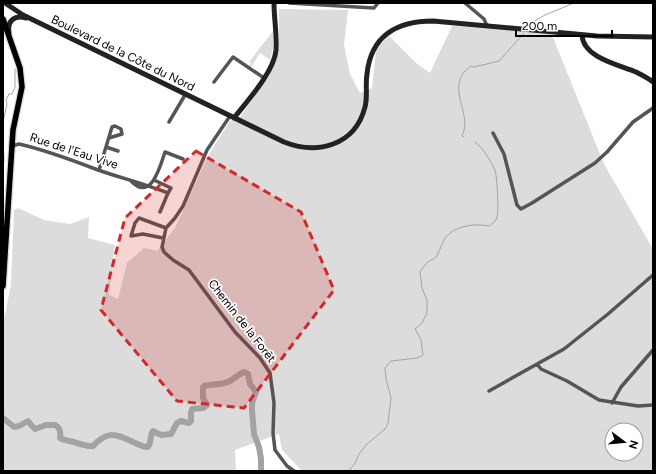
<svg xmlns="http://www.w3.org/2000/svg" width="656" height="474" font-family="Figtree,sans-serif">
<rect width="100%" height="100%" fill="#fff"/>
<path fill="#dcdcdc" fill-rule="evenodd" d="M279,9L348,10L344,45L350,74L360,93L372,88L376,51L382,43L389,36L416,63L430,73L452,26L526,28L552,35L604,164L653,249V471H302L282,450L279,434L235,450L236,471H3V317L5,315L11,284L14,210L18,208L44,220L70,224L89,217L88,238L115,245L109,295L118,299L127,263L144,248L157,251L175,228L209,154L230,121L239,118L270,75L279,47ZM612,430H636V454H612Z
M273,31V48L270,60L260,53L251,67L249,66L251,63L249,62Z"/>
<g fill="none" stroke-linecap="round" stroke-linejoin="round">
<path stroke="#a3a3a3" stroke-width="1" d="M529,25L531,23L545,15L574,3
M3,122L7,104L6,100L9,94H12L15,87V69
M464,137L462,136C472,116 451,95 462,75C464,71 468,69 471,66L474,67L499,61L524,33
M3,143L4,158L3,172
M349,471L355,463L359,454L367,444L385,429L388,423L391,398L386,379L385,368L391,361L418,358L423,355L421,340L415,329L422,323L427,313V300L422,288L420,272C422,269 425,264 428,262C430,260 433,260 436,257C439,252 441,246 444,240C452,226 474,223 489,226C493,223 496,221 497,217C499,212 497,175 495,170C490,160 484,149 475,142"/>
<path stroke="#a3a3a3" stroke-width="6" d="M3,418L14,427L19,426L28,421L32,426L35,429L46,425H55C60,427 61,434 60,438C63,440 65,440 69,441C77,442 84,447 93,446C107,431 115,433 133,442C138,444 142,447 148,447C152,443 149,436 153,431L161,435L171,434L177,423L181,421L189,423L191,421V413L192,409L203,408L207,405L203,398V387L204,386C213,384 222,385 230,381C235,378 239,374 244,372L248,374L250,384L256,392L252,403V410L254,434L259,447L261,459V471"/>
<defs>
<path id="primary" d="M3,19L20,68L22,87L13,130L3,286"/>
</defs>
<use href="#primary" stroke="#dbdbdb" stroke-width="8"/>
<path stroke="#555" stroke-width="3.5" d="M289,3L374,8L378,3
M465,3L484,19L487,26
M214,82L233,57L264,78
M230,116L207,150L183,206L175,218L166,228L162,247L164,252L173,260L189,270L235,332L260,358L270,373L274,403L273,433L275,450L287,466L294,471
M169,122L185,95
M493,133L504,154L517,205L521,209L532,203L595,163L607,152L633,122L653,108
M12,146L19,144C46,150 72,160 98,170C121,178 145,184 168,193L160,212
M106,147L118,151
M99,170L112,127L115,126L121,129L122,134L109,138
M154,180L171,188L168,193
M131,181C151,202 160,167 165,152L183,159
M163,238L143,234L131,236L135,223L139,218L166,228
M537,364L541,369L567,381L599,400L638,406L653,405
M489,391L564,349L608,314L653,275
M612,403L621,387L653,350"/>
<path stroke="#222" stroke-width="5" d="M5,3L23,15L284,142C317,155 355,146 365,107C368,96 365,85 367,74C371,35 398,21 433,21L597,36L653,37
M9,33C7,20 15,15 26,18
M582,35C583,58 620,65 636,72C642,75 648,78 653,82
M234,118C248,100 274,72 276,50C277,34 274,18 274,3"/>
<use href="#primary" stroke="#000" stroke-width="5.5"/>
</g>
<path fill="#d62828" fill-opacity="0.2" stroke="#d62828" stroke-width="3" stroke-dasharray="8 5" stroke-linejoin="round" d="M196,151L301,212L334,290L244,408L177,401L101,310L125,218Z"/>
<g text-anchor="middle" stroke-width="3.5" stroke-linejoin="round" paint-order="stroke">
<g font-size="12" fill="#000" stroke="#fff">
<text transform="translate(123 53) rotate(26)" y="4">Boulevard de la Côte du Nord</text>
<text transform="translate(74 151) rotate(18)" y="4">Rue de l'Eau Vive</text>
<text transform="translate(242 321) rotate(52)" y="4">Chemin de la Forêt</text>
</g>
</g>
<rect width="656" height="474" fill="none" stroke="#000000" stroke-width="8"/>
<g transform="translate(624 442) rotate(106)"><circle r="19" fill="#ffffff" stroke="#999999"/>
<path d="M0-3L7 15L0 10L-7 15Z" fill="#000000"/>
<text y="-6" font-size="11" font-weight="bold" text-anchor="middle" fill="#000000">N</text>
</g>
<path d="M516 30v6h96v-6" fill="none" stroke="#000000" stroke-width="2"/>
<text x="522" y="30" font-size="12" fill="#000000" stroke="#ffffff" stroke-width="3" paint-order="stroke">200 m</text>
</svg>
